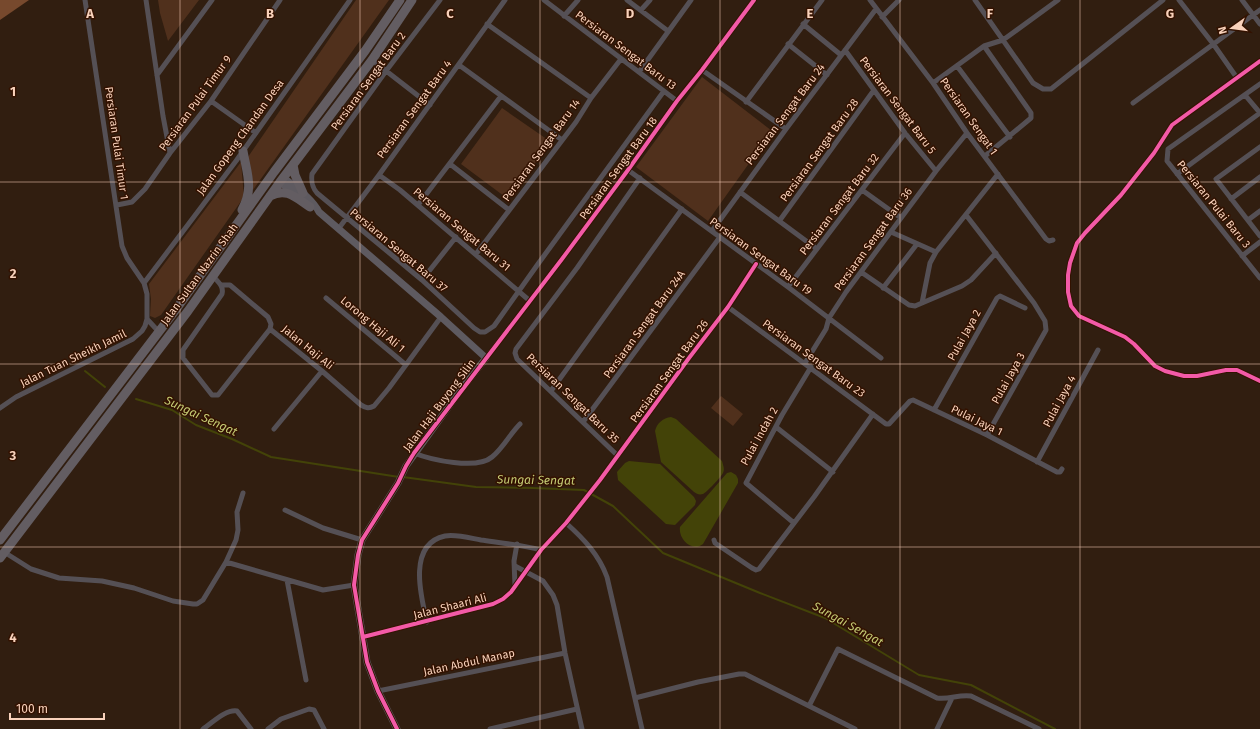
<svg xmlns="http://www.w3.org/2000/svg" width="1260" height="729" font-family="'Fira Sans',sans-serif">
<rect width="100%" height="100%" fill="#311e10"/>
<path fill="#50301c" d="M158,0H199L168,41L160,13Z
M356,0H389L253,190L248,157Z
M702,77L772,131L708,221L636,167Z
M502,108L551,142L508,199L461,164Z
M241,162L244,197L161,315L155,318L150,316L151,299L149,284Z
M721,396L743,414L733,426L711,408Z"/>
<path fill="#77492d" d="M0,0H29L0,20Z"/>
<path fill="#434308" d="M671,417L676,419L722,461C723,465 725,469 723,473C721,477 707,492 703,494C699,495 697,494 694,492L661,462L655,431C657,423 663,418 671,417Z
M629,461L660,464L694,497L696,501L695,505L675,525L666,524L618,480L617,472L625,463Z
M731,472L736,475L738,479V483L703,544C692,553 678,539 680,527L727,473Z"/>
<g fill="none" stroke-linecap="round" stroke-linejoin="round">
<path stroke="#434308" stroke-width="2" d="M85,371L105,387
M136,399L172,410L196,425L232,439L271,457L399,477
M403,477L476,487L533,488L584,490L613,506L663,553L760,593L825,618L919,675L971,685L1055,729"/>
<path stroke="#555055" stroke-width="5" d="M146,0L163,116L170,153
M440,0L386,71L312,174C311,182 312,187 317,193L422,280L474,328L480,332H485L494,326L538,264L664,91
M544,0L677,101
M627,0L668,31
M870,0L933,83L967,133L1046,239L1049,241L1053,240
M975,0L1033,83L1043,89H1051L1163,0
M1179,0L1214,45L1237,78
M1242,0L1260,24
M641,10L650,0
M564,16L578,0
M882,17L899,0
M487,24L591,98
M803,24L841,55
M788,44L827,75
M984,46L1031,113V118L985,156
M845,50L905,133L936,171
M372,60L430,105
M1260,61L1172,125L1154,153L1121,195L1085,233L1077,243L1070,263L1068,275V292L1071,306L1079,316L1125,337L1134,344L1155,366L1165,371L1184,376H1197L1226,370H1237L1260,381
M459,65L562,140
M957,66L1010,137
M702,70L786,129
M639,72L691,0
M157,75L212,0
M933,83L984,46L1003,40L1058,0
M1260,84L1168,149L1167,161L1260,278
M1245,95L1260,113
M211,101L256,133
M746,102L822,0
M1133,103L1260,10
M1260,147L1216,179L1260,236
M450,164L509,210
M628,170L788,287L881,358
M1177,174L1260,113
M379,175L400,190L530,301
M862,190L901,218
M740,192L817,249
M1231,199L1260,177
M117,205L132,202L145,189L170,153L211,101L280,0
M418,205L501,96
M966,215L1034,303L1045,321L1046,330L987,435
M780,220L874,90
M1248,220L1260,211
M339,228L379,175L505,0
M712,231L786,129L876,9
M891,232L936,252
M476,254L576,122L591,98L621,59
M1242,256L1260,242
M861,272L909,305L915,306L922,303L930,263L936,252L998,174
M213,276C218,282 224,286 222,294L183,350V358L212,395H218L270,329L322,371L361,405C366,408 369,409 374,406L389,388L441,317
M422,280L456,237
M144,283L236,161L350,0
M222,285H230L268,317L271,324L270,329
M788,287L905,133
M883,288L917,244
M326,298L406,365
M922,303L962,286L971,280L996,253
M728,307L886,424H889L910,401L913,400L987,435L1057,472H1060L1062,469
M147,319L159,332
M486,358L562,259L628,170L677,101L702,70L754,0
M805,363L826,329L829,318L846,292L936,171L967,133
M551,391L682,209
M0,408L16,397L133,339L142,331L145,326L147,319V294L144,283L127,258L122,246L85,0
M934,410L997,298L1000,296L1025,308
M583,422L720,237
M776,427L833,472
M274,429L322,371
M414,453C431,460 477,470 492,457C503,448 510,434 520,424
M618,456L517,359L515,353L516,349L577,268L640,178
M1037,462L1098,350
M243,493L237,512L238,530L236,540L226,562L323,590L354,585
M285,510L323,528L362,540
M566,523C584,539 599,555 607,577L642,729
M794,523L746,483L782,415L811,367
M714,540L715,543L752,568L756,570L759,569L814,497L873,414
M4,552L31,569L59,578L102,581L134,588L173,601L193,604H197L203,600L226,562
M515,566L543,581L553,595L557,605L565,653L582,729
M287,580L306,680
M515,586L514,561L517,544
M427,622C421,597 407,544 445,536C456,534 470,538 481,540C502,543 521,545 541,550
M363,637L493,604L503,599L511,592L541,550L566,523L600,480L689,358L728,307L756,264
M378,691L565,653
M635,698L698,682L739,674H745L855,729
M809,706L838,649L937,698C949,700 959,694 971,696L1039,729
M203,729C212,723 226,709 237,711L251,729
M268,729L281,719L309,709L314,710L324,729
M490,729L577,709
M937,729L952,698"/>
<path stroke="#5e5a60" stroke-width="7" d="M283,177C295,187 312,198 319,212L441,317L486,358L460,391L406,466L398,483L362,540L358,555L354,585L367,662L378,691L397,729
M280,182L295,194"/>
<path stroke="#635d62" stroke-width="9" d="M293,165L295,175L303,193
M270,196C287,187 296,198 310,207
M242,210C254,188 247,174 243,151
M0,540L177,308L274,172L365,51L400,0
M0,558L188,311L280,182L372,60L412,0"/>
<defs>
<path id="cycleway" d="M1260,61L1172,125L1154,153L1121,195L1085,233L1077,243L1070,263L1068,275V292L1071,306L1079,316L1125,337L1134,344L1155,366L1165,371L1184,376H1197L1226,370H1237L1260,381
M363,637L493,604L503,599L511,592L541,550L566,523L600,480L689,358L728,307L756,264
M397,729L378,691L367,662L354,585L358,555L362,540L398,483L406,466L414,453L562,259L628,170L677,101L702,70L754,0"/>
</defs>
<use href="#cycleway" stroke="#331200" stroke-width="6"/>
<use href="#cycleway" stroke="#f35aa7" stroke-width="4"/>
</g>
<path fill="none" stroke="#f9d2bb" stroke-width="1" stroke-opacity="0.55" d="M180,0V729M360,0V729M540,0V729M720,0V729M900,0V729M1080,0V729M0,182H1260M0,364H1260M0,547H1260"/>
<g text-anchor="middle" stroke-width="3" stroke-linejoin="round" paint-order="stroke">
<g font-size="11" fill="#f9d2bb" stroke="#331200">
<text transform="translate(626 50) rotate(37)" y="4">Persiaran Sengat Baru 13</text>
<text transform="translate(368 81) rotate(-54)" y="4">Persiaran Sengat Baru 2</text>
<text transform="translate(195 103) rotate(-54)" y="4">Persiaran Pulai Timur 9</text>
<text transform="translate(898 105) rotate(53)" y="4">Persiaran Sengat Baru 5</text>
<text transform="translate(414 109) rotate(-54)" y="4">Persiaran Sengat Baru 4</text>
<text transform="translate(785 114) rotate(-53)" y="4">Persiaran Sengat Baru 24</text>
<text transform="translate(969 116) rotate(55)" y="4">Persiaran Sengat 1</text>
<text transform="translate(240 137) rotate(-54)" y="4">Jalan Gopeng Chandan Desa</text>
<text transform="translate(117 143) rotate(82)" y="4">Persiaran Pulai Timur 1</text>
<text transform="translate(541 150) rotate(-54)" y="4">Persiaran Sengat Baru 14</text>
<text transform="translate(819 150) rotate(-54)" y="4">Persiaran Sengat Baru 28</text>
<text transform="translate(618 168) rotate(-54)" y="4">Persiaran Sengat Baru 18</text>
<text transform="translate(839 204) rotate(-53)" y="4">Persiaran Sengat Baru 32</text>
<text transform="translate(1214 204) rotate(51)" y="4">Persiaran Pulai Baru 3</text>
<text transform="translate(462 229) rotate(40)" y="4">Persiaran Sengat Baru 31</text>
<text transform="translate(873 239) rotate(-54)" y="4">Persiaran Sengat Baru 36</text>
<text transform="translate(399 250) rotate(40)" y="4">Persiaran Sengat Baru 37</text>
<text transform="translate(761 256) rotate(36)" y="4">Persiaran Sengat Baru 19</text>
<text transform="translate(199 274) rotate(-54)" y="4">Jalan Sultan Nazrin Shah</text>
<text transform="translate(373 324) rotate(40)" y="4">Lorong Haji Ali 1</text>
<text transform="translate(644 324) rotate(-54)" y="4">Persiaran Sengat Baru 24A</text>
<text transform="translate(964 335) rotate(-61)" y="4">Pulai Jaya 2</text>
<text transform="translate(308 347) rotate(39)" y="4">Jalan Haji Ali</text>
<text transform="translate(73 358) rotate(-26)" y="4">Jalan Tuan Sheikh Jamil</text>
<text transform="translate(814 358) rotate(36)" y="4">Persiaran Sengat Baru 23</text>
<text transform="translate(669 371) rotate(-54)" y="4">Persiaran Sengat Baru 26</text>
<text transform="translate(1008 378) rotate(-61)" y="4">Pulai Jaya 3</text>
<text transform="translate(573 398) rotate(44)" y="4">Persiaran Sengat Baru 35</text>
<text transform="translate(1059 401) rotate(-62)" y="4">Pulai Jaya 4</text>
<text transform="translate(439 405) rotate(-53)" y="4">Jalan Haji Buyong Silin</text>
<text transform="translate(977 420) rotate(26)" y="4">Pulai Jaya 1</text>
<text transform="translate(759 436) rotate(-61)" y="4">Pulai Indah 2</text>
<text transform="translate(450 606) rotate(-14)" y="4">Jalan Shaari Ali</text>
<text transform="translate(469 662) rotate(-12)" y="4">Jalan Abdul Manap</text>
</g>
<g font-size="12" font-style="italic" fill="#c4cb74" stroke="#331200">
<text transform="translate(201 416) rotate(25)" y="4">Sungai Sengat</text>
<text transform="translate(536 480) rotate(1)" y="4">Sungai Sengat</text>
<text transform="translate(848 624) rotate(29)" y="4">Sungai Sengat</text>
</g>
</g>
<g font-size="13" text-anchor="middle" font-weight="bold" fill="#f9d2bb" stroke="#331200" stroke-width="3" stroke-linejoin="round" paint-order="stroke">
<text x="90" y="18">A</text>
<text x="270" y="18">B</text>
<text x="450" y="18">C</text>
<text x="630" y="18">D</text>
<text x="810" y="18">E</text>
<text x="990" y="18">F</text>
<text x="1170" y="18">G</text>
<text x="13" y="96">1</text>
<text x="13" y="278">2</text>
<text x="13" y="460">3</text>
<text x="13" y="642">4</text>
</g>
<g transform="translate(1232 28) rotate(256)" stroke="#331200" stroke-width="3" paint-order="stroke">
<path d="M0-3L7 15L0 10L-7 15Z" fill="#f9d2bb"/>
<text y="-6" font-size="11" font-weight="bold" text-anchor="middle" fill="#f9d2bb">N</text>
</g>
<path d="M10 713v6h94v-6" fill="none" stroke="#f9d2bb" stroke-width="2"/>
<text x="16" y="713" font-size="12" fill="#f9d2bb" stroke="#331200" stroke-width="3" paint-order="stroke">100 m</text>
</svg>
